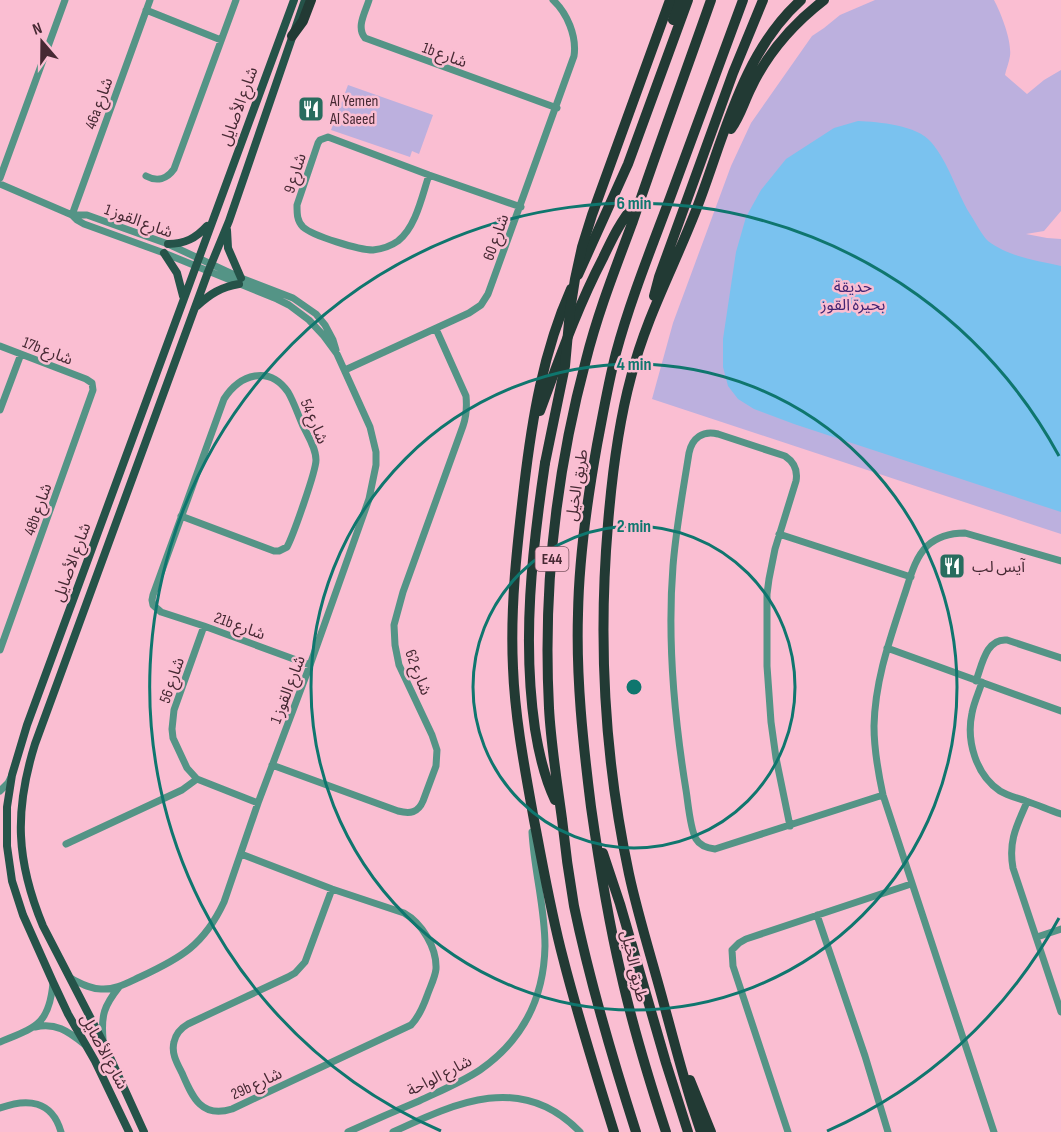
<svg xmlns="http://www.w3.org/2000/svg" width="1061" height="1132" font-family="'Sofia Sans Condensed','Noto Sans Arabic',sans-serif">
<rect width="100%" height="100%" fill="#fabed2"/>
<path fill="#bcb0de" d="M875,0H994C1001,13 1012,41 1010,56C1009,63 1006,69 1005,75L1027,94L1044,80L1061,70V211L1044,231L1026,234L1047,238L1061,239V534L652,399L673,323L731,166L751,123L812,36L824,28L840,15Z
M348,85L433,115L419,154L412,151L410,157L331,130Z"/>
<path fill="#7ac2ef" d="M858,121C879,122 917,125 931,142C949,163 956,191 970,214C976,223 981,234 988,241C1009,257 1036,260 1061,266V512L794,424L754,409L738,399L728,386L723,367V339L736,252L746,217L761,190L786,159L834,128Z"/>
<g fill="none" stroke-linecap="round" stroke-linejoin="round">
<path stroke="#549486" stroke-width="7" d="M369,0C365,13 356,27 365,38L557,108
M146,10L221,40
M429,175C422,196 416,227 398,241C391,246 382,249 373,250C359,250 313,236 303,227C297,221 297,214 297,205L318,143L320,140L328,137L429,175L521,207
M146,176C157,182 167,179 174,169L236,0
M0,178L65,0
M0,184L72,215L77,220L84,224L164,253L277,299L289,305L309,320L323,335L337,354L370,427L376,452V465L369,499L310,665L258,803L224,902C204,945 181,958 140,977C127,983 115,990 101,989C90,989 80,983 70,978
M72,215H87L168,244L241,278L293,298L316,314L325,325L333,340L336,350
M72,215L150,0
M0,346L86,379L92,383L93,390L0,650
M345,370L469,313L481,305L488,294L574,56C577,36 567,13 553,0
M0,410L21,354
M181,516L274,551H279L287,547C293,536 316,471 316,460C316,448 308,436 303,426C298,415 294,402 288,392C269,365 240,374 224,399L153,595L152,600L153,605L161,612L204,626L310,665
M779,534L911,577
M204,626L174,710L172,729L173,738L187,768L197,779L258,803
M887,648L1061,711
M976,681C982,665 986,638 1007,640L1061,658
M982,682C979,692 974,702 972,713C966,741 976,775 1000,791C1008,796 1018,798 1026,801C1038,805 1049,810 1061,814
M272,765L398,811C410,814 418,813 423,801L436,766L437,750L432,735L399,665L395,645L394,625L403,592L463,426C467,415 467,407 466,396L436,329
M0,791L8,783L11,777
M1027,802C1017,825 1008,841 1013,868L1061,1012
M790,826L776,758L771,722L767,666V594L769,579L775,549L796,481C798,470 794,462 785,456L718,434C703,430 692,438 689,453C683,491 676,528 673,566C667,641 674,716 686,790C688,802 690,829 696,839C700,846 707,848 715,849L883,795
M66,844L182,790L197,779
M241,854L332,889L404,913C422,923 437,948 436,969C435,978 430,987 427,996C423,1007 419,1017 411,1025L232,1109C201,1119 192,1096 182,1073C177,1063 171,1053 174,1042C176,1033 181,1028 188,1024L288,977L295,973L305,962L332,889
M817,915L865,1056L888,1132
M1037,937L1061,929
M35,1027C55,1022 68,1031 84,1044
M103,1039C101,1015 104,1006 119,987
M0,1042C36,1027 49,1025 53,983
M0,1108C27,1098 52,1100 61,1132
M348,1132C372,1121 395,1111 419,1101C440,1091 462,1082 480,1070C523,1040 544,997 545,946C545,907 534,870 532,832
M393,1132C457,1102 522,1072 580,1132
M788,1132L733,966L732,950L739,943L746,939L911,884
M994,1132L883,795C878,772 874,749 874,726C875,680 890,639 904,596C910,579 914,559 927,546C938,536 951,533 965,533L1061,561"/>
<path stroke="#255349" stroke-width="8" d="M227,230L228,248L241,278
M168,244C185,244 196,238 207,226
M164,253L177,273L183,296
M197,306C210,294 221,287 239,284
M129,1132L95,1061L68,1014L53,982L23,915L12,881L7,846V807L12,775L27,725L294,0
M144,1132L103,1042L43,926C16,861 14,811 35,744L208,272L229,221L305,0"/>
<path stroke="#223a34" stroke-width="10" d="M673,20L679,0
M292,36L303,21L311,0
M731,129C740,117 744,102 751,88C768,52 793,24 824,0
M578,275L628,164L688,0
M571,289C543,352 532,419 524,487C517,547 510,607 513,668C515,719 525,770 534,820C543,866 551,913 563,958C578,1017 596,1074 614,1132
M654,296L659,277L733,73L763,0
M540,411C559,360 577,308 603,258C612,239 621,220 636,203
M545,463C532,551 522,640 535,729C539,754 544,777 555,800
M603,853L620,904L666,1063L688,1132
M690,1080L711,1132
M636,1132C612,1057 590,983 574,906C569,877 565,848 562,819C557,782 551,745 549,708C543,592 556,472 586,360C598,312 616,267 633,221C658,147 685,74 711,0
M666,1132C649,1080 633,1028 621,974C608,919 599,863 591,807C583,743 576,678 578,614C579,557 587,501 597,445C603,414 608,384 616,353C630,301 651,249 670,198C695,132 718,66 743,0
M701,1132C687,1092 677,1052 666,1012C654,966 639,920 629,874C604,757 598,642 608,524C612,475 618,425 631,377C646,317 676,263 698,205C725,134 743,52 801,0"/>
<path stroke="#223a34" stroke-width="10" d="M545,463L565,366L570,311L575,279L582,247L592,215L670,0"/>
</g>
<g fill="none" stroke="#0f766e" stroke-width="3">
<circle cx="634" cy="687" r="161"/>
<circle cx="634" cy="687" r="323"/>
<path d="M1059 918A484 484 0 0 1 827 1131M441 1131A484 484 0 1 1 1059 456"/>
</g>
<defs>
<symbol id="restaurant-square" viewBox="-11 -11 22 22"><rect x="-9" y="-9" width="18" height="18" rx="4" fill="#286c5e" stroke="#fabed2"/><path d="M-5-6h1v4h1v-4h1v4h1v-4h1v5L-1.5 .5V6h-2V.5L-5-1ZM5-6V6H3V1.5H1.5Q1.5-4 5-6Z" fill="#fff"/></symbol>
</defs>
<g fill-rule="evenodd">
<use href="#restaurant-square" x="296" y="94" width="30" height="30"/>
<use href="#restaurant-square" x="937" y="551" width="30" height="30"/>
</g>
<g text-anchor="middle" stroke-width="5" stroke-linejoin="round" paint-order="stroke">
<rect fill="#fabed2" stroke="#7c5663" stroke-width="1.5" x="535.5" y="547" width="33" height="24" rx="4.5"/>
<g font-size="15" font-weight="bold" fill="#462933">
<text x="552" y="564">E44</text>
</g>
<g font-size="16" fill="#462933" stroke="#fabed2">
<text transform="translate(445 54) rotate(20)" y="6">1b شارع</text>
<text transform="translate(98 103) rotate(-70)" y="6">46a شارع</text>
<text transform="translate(238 106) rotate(-70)" y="6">شارع الأصايل</text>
<text transform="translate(294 173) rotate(-72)" y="6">شارع 9</text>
<text transform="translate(139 220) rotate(20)" y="6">شارع القوز 1</text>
<text transform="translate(495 237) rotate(-70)" y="6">شارع 60</text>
<text transform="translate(48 350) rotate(21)" y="6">17b شارع</text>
<text transform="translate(315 421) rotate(67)" y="6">شارع 54</text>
<text transform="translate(576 485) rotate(-81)" y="6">طريق الخيل</text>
<text transform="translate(37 509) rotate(-70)" y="6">48b شارع</text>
<text transform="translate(71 562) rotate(-70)" y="6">شارع الأصايل</text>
<text transform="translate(240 625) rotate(20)" y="6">21b شارع</text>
<text transform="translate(419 672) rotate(69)" y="6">شارع 62</text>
<text transform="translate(171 680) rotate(-71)" y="6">شارع 56</text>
<text transform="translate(287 689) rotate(-69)" y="6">شارع القوز 1</text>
<text transform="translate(635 966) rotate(77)" y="6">طريق الخيل</text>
<text transform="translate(105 1051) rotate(62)" y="6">شارع الأصايل</text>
<text transform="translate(439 1075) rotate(-27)" y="6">شارع الواحة</text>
<text transform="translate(256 1083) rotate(-25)" y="6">29b شارع</text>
</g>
<g font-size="16" fill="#462933" stroke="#fabed2" text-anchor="start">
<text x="330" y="106">Al Yemen<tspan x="330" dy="18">Al Saeed</tspan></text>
<text x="972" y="572">آيس لب</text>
</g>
<g font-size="16" fill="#432572" stroke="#fabed2">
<text x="853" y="292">حديقة<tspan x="853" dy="18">بحيرة القوز</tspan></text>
</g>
</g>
<circle cx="634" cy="687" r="9" fill="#0f766e" stroke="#fabed2" stroke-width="3"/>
<g font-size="18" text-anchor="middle" font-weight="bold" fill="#0f766e" stroke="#fabed2" stroke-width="5" stroke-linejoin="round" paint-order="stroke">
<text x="634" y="209">6 min</text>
<text x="634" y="370">4 min</text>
<text x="634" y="532">2 min</text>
</g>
<g transform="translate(42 42) rotate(340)" stroke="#fabed2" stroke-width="4.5" paint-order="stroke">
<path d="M0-4.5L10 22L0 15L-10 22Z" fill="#462933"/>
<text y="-9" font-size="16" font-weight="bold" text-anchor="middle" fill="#462933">N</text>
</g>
</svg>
